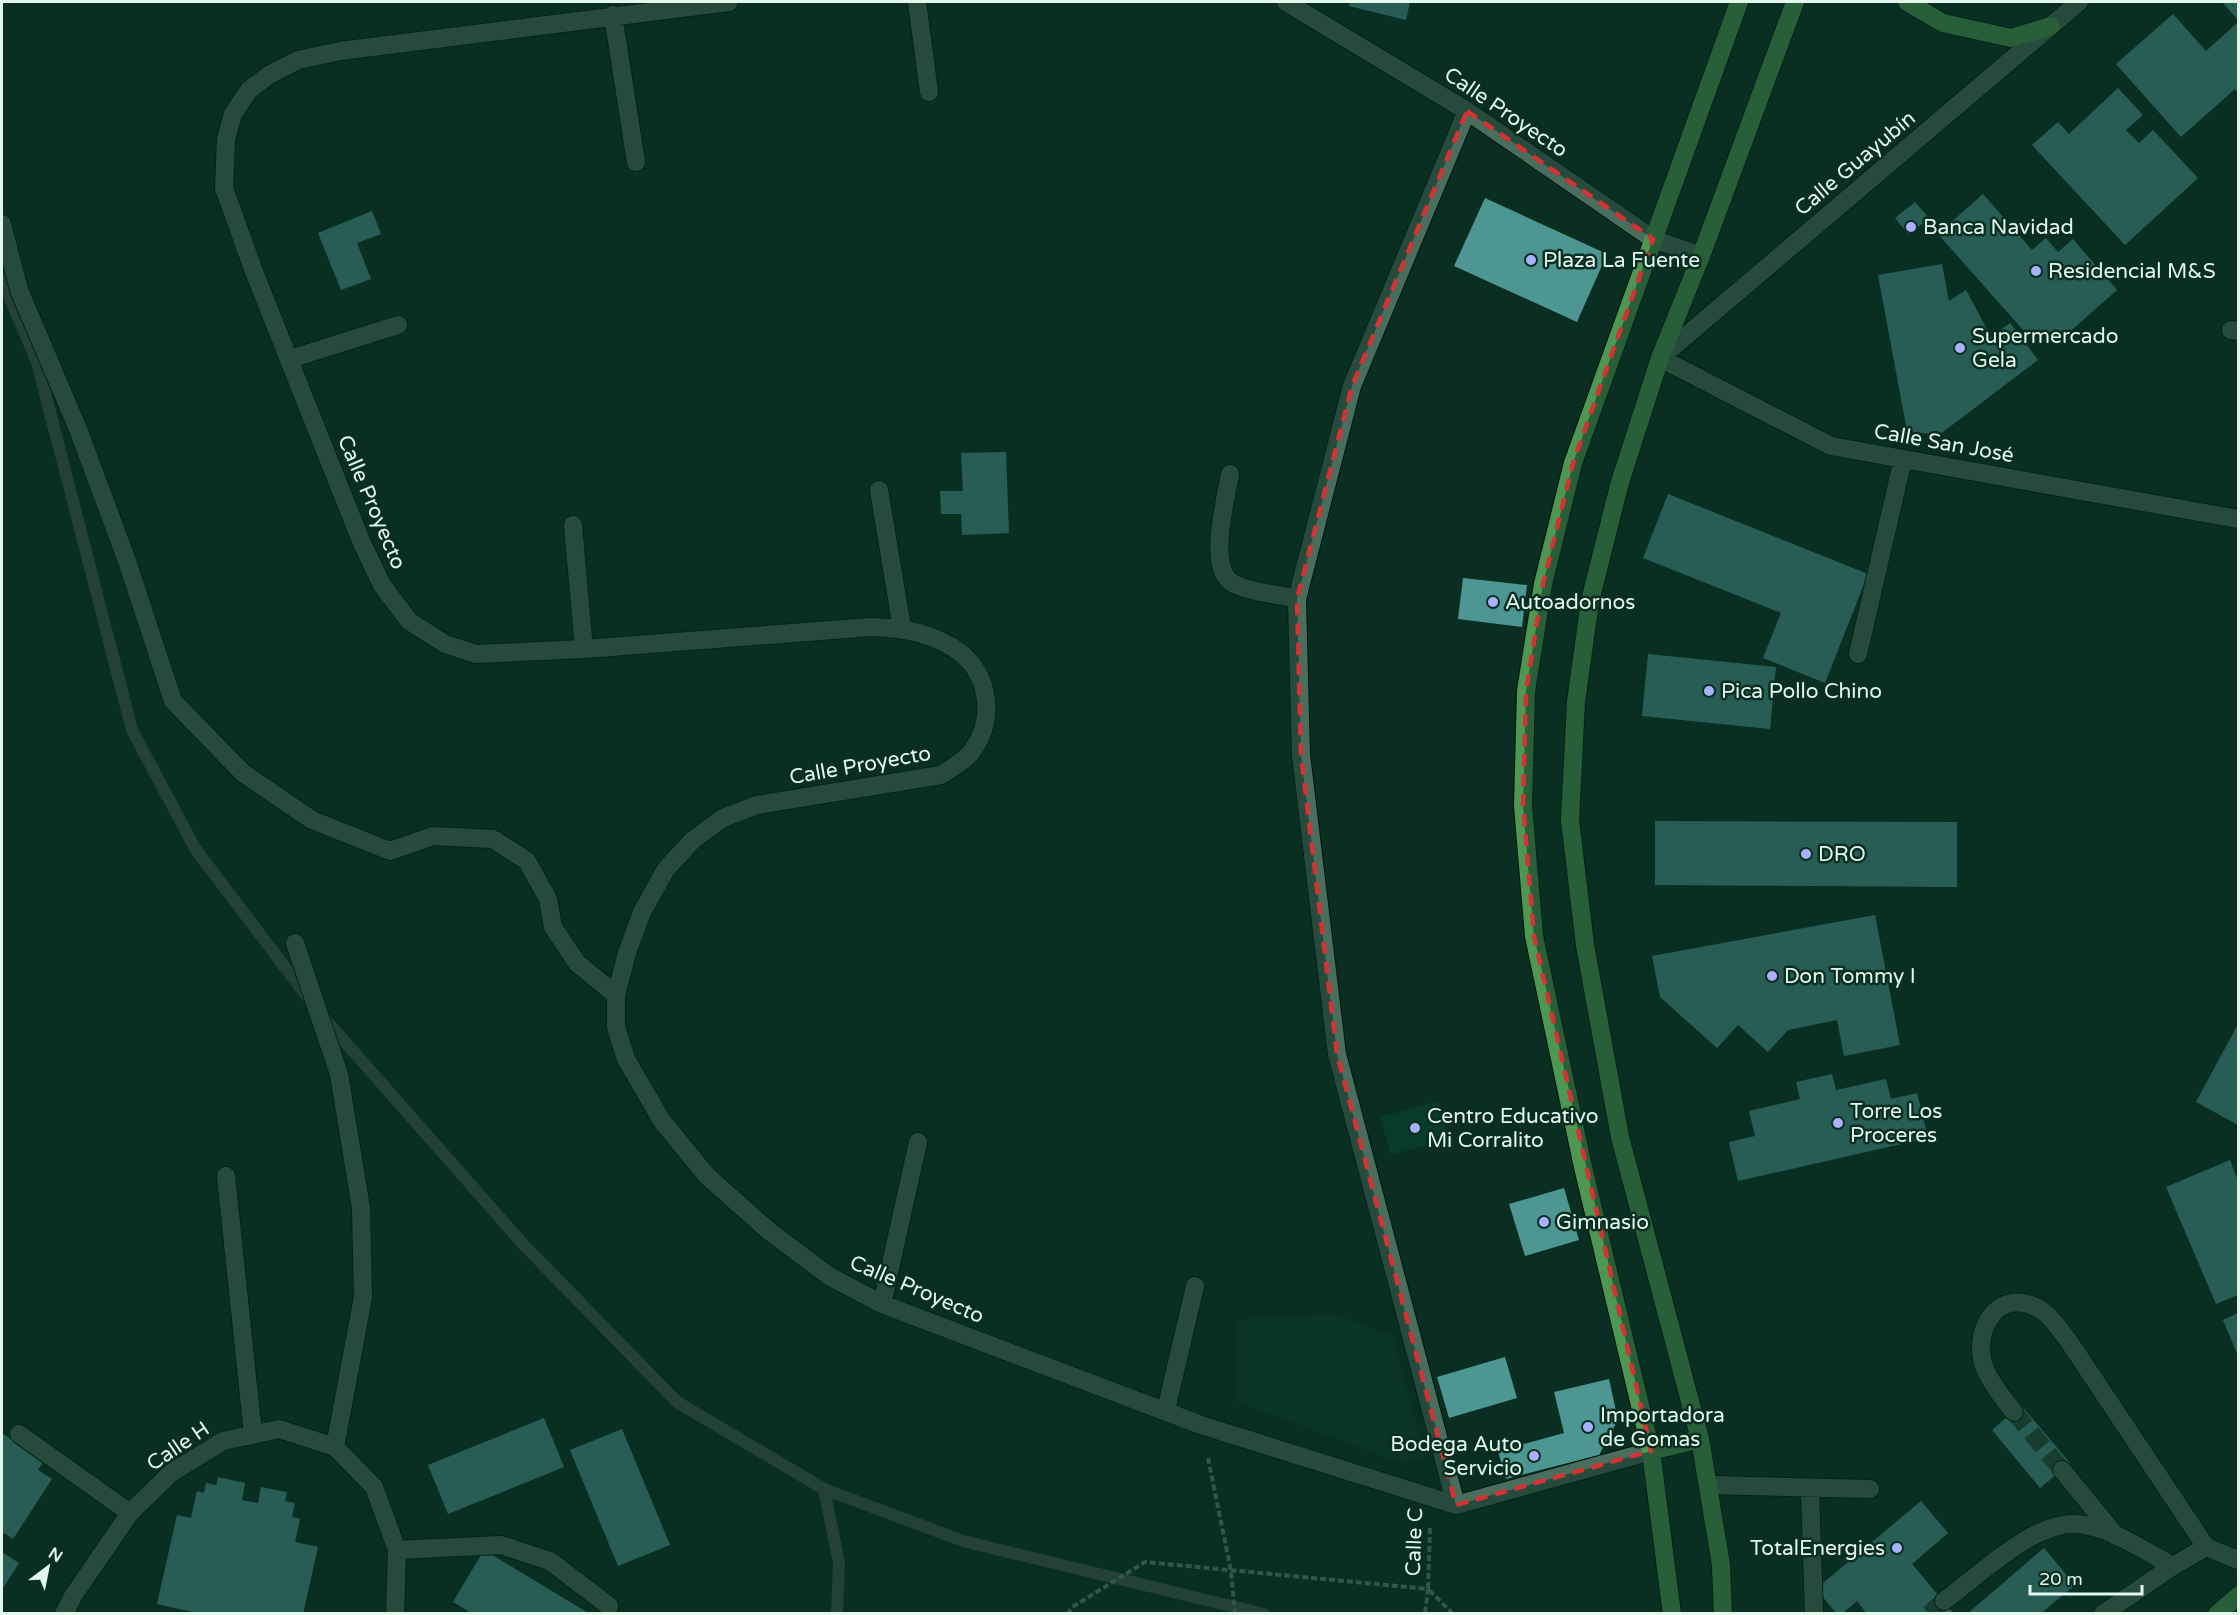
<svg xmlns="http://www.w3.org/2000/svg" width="2240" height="1615" font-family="'Varela Round',sans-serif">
<rect width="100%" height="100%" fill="#0a2f22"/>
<path fill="#093b2b" d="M1438,1101L1449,1139L1391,1155L1380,1117Z
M1333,1313L1393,1335L1425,1458L1402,1463L1236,1402L1235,1322L1257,1317Z"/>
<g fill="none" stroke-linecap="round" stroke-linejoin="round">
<path stroke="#445756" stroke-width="12" d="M2,280L37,362L132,730L196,850L310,1000
M324,1018L523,1244L677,1402L824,1489L963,1541L1264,1614
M824,1489L839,1563L837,1614"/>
</g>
<path fill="#4d9691" d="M1350,2H1410L1406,20L1349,6Z
M2222,2H2238V20Z
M2173,14L2206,51L2238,22V93L2235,89L2181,137L2116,64Z
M2118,88L2143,115L2126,130L2139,143L2153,130L2198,178L2125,245L2032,145L2058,122L2069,134Z
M1983,194L2032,250L2046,238L2058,252L2073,239L2117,290L2066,335L2024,331L1938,234Z
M1485,198L1607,254L1577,322L1454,266Z
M1915,202L1929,218L1909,235L1895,218Z
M372,211L381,234L357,243L371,279L341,290L318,233Z
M1942,264L1949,301L1966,290L1991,337L2010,323L2038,360L1939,435L1907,431L1878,275Z
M1006,452L1009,533L962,535L961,514H941L940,491H963L961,453Z
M1668,494L1868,574L1825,683L1763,658L1781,613L1643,558Z
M1463,578L1527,585L1522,627L1458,619Z
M1648,654L1776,667L1770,729L1642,716Z
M1655,821L1957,822V887L1655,885Z
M1875,915L1900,1045L1844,1056L1837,1020L1788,1030L1768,1052L1738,1025L1717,1048L1660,997L1652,956Z
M2238,1024V1125L2196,1102Z
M1832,1074L1836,1090L1886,1079L1891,1099L1917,1093L1928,1138L1738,1181L1729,1142L1755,1136L1749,1111L1800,1099L1796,1082Z
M2230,1160L2238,1181V1295L2216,1304L2166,1187Z
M1564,1188L1579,1240L1525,1256L1509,1204Z
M2238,1313V1356L2223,1320Z
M1505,1357L1517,1398L1449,1418L1437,1377Z
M1609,1379L1618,1420L1599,1455L1506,1479L1498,1451L1564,1433L1554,1392Z
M2021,1405L2070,1463L2040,1488L1992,1430Z
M544,1418L564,1467L448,1514L428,1465Z
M622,1429L670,1545L618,1566L570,1450Z
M2,1433L44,1461L38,1470L52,1479L13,1539L2,1532Z
M218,1477L245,1483L242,1500L258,1503L261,1487L287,1492L285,1501L295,1503L292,1517L300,1519L295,1542L318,1547L303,1614H201L157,1604L177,1515L191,1518L197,1491L204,1493L206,1483L216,1485Z
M1921,1501L1948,1533L1912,1564L1954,1614H1867L1857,1601L1842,1614H1837L1816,1589Z
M2044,1548L2075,1585L2040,1614H1967Z
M484,1550L590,1614H473L453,1602Z
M2,1552L19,1563L2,1590Z"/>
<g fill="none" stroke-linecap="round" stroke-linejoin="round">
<path stroke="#2b4d40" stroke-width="18" stroke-dasharray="18 9" stroke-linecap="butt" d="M2014,1412L2062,1470
M1929,1614L1944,1601"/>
<defs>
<path id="minor" d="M729,2L340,51L298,60L269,75L249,90L233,114L226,139L224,188L253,269L361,541L382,585L409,621L445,644L476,654L584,649L871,627C903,628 936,633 962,654C990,678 994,720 973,750C965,761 952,768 941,775L757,805L723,818L693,840L666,869L642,912L627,953L616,995V1027L626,1059L662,1121L707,1176L769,1231L829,1276L882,1304L1201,1425L1456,1505L1651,1451
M917,2L929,92
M1286,2L1467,111L1653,239L1701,256
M2079,2L1660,358L1831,446L2238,519
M613,15L636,162
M2,224L19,290L78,429L127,561L173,701L243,773L312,820L390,851L433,836L493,839L527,861L548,899L553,927L577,963L616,995
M2231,330L2238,331
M290,359L398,325
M1230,474C1226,499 1206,570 1234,584C1252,593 1278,594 1297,599
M879,490L902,628
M573,525L584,649
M1858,654L1903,459
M295,943L339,1074L361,1208L363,1297L335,1447
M226,1176L253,1434
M882,1304L918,1142
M1166,1410L1195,1286
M2014,1412C2003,1398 1992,1385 1985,1369C1972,1337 1992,1291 2031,1305C2048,1311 2057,1326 2068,1340L2206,1547
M19,1434L130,1513
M2062,1470L2116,1536
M1710,1485L1870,1489
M1810,1488L1814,1614
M1456,1505L1337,1054L1301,755L1297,599L1352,386L1467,111
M397,1550L501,1545L550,1561L609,1606
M1944,1601C1978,1576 2034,1521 2076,1524C2110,1526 2144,1551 2173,1566
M64,1614L73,1596L130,1513L171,1473L223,1441L279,1429L335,1447L374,1487L397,1550L395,1614
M2103,1614L2173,1566L2206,1547L2238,1560"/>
<path id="major" d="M1907,2L1943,23L2011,38L2051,26
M1651,1451L1700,1439
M1672,1614L1651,1451L1583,1167L1534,936L1523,806L1526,691L1543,584L1573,463L1739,2
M1723,1614L1721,1565L1700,1439L1620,1137L1585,945L1570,820L1576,702L1590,601L1620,482L1660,358L1701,256L1795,2
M2217,1614L2238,1596"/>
</defs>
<use href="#minor" stroke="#00160c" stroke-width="20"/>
<use href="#major" stroke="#00160c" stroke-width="20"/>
<path stroke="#658377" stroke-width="4" stroke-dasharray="6 3" stroke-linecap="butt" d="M1208,1458L1231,1571L1235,1614
M1430,1528L1428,1589L1453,1614
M1067,1614L1074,1606L1145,1562L1428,1589L1425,1614"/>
<use href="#minor" stroke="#4a6e5e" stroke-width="18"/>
<use href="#major" stroke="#4e9753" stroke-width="18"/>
</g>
<path d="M0 0H2240V1615H0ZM1467,111L1653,239L1573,463L1543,584L1526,691L1523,806L1534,936L1651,1451L1456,1505L1337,1054L1301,755L1297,599L1352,386Z" fill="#0a2f22" fill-opacity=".55" fill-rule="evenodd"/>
<path fill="none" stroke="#d73232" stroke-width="4.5" stroke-dasharray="12 8" stroke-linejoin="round" d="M1467,111L1653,239L1573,463L1543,584L1526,691L1523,806L1534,936L1651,1451L1456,1505L1337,1054L1301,755L1297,599L1352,386Z"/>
<g fill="#aab0fb" stroke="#0a2f22" stroke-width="2">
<circle cx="1911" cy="227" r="6"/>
<circle cx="1531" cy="260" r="6"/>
<circle cx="2036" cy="271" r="6"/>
<circle cx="1960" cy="348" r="6"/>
<circle cx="1493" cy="602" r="6"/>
<circle cx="1709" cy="691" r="6"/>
<circle cx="1806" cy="854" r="6"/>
<circle cx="1772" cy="976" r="6"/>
<circle cx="1838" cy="1123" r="6"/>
<circle cx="1415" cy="1128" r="6"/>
<circle cx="1544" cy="1222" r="6"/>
<circle cx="1588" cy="1427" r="6"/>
<circle cx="1534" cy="1456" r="6"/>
<circle cx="1897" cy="1548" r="6"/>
</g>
<g text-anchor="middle" stroke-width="5" stroke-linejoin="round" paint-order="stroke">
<g font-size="21" fill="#e3f7ed" stroke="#0a2f22">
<text transform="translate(1506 112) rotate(34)" y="7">Calle Proyecto</text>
<text transform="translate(1855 163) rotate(-40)" y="7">Calle Guayubín</text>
<text transform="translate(1944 443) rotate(10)" y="7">Calle San José</text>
<text transform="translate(372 502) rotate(67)" y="7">Calle Proyecto</text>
<text transform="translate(860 765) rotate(-10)" y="7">Calle Proyecto</text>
<text transform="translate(917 1289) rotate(23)" y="7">Calle Proyecto</text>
<text transform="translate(178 1446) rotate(-34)" y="7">Calle H</text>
<text transform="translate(1414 1542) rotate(-88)" y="7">Calle C</text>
</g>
<g font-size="21" fill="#e3f7ed" stroke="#0a2f22" text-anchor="start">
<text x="1923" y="234">Banca Navidad</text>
<text x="1543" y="267">Plaza La Fuente</text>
<text x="2048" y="278">Residencial M&amp;S</text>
<text x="1972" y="343">Supermercado<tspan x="1972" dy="24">Gela</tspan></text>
<text x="1505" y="609">Autoadornos</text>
<text x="1721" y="698">Pica Pollo Chino</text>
<text x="1818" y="861">DRO</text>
<text x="1784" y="983">Don Tommy I</text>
<text x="1850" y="1118">Torre Los<tspan x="1850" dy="24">Proceres</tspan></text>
<text x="1427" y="1123">Centro Educativo<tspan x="1427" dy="24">Mi Corralito</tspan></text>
<text x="1556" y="1229">Gimnasio</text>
<text x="1600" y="1422">Importadora<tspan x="1600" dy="24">de Gomas</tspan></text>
<text x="1522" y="1451" text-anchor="end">Bodega Auto<tspan x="1522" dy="24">Servicio</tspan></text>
<text x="1885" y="1555" text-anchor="end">TotalEnergies</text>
</g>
</g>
<rect width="2240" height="1615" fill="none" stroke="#e3f7ed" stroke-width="6"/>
<g transform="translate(48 1567) rotate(32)" stroke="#0a2f22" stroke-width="4.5" paint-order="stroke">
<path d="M0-4.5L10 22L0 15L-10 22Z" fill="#e3f7ed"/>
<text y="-9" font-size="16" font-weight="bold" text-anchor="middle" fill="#e3f7ed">N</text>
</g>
<path d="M2030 1585v9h112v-9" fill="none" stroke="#e3f7ed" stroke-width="3"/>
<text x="2039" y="1585" font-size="18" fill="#e3f7ed" stroke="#0a2f22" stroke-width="4.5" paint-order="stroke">20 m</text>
</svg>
